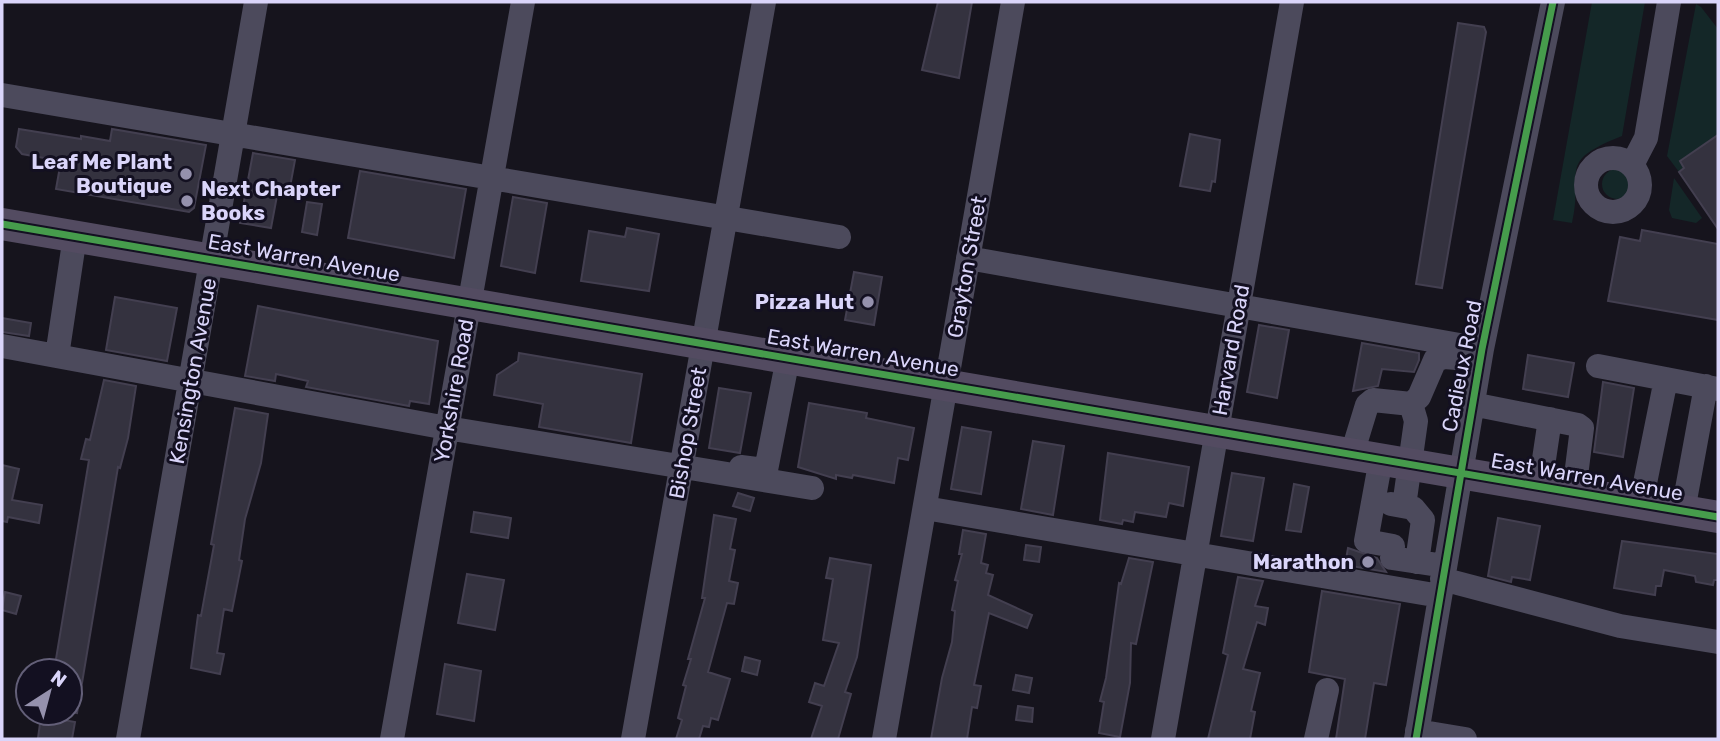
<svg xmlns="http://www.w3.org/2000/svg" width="1720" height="741" font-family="Rubik,sans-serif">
<rect width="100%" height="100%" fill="#16141d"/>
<path fill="#142728" d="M1592,2H1645L1622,136C1554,163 1585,169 1572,223L1553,220Z
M1696,4L1701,7L1718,29V135L1680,161L1684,168L1679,172L1667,156Z
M1602 184a15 15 0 1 1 30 0a15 15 0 1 1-30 0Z
M1674,178L1702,218L1696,223L1672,218L1669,210Z"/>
<path fill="#34323f" stroke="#433f50" stroke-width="2" d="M938,2H972L959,78L922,70Z
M1458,23L1484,27L1486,32L1442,288L1416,284Z
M19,129L81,139V136L110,141L112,129L206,145L194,208L189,212L56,189L61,161L22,154L16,147Z
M1190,134L1220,140L1215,182L1212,181L1210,191L1180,186Z
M1718,135V229L1679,172L1684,168L1680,161Z
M253,153L295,160L290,187L279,185L271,228L240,223Z
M360,171L466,189L454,258L348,238Z
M513,197L547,203L535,273L501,266Z
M307,202L322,204L317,235L302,232Z
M627,228L659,234L649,291L581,281L589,231L625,237Z
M1642,230L1718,244V320L1608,301L1620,237L1640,241Z
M854,272L882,277L874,325L845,320Z
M115,297L177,308L167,361L106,350Z
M258,306L438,341L429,404L410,401L409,406L306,387L308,381L276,374L275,381L245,376Z
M2,318L31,323L29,336L2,332Z
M1259,325L1289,330L1277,398L1247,392Z
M1362,343L1419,353V360L1414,372L1382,369L1378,386L1353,391Z
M519,353L642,374L631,443L539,427L543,404L494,395L497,375L518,361Z
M1528,355L1574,363L1568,397L1523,389Z
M104,380L136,386L128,438L120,468L118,467L77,713L70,712V671H54L89,460L81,459L86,439L90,440Z
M1603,382L1634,388L1623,457L1594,452Z
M719,388L751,393L740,453L709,448Z
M809,403L867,413L866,418L914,428L908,460L898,458L894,483L853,475L852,478L836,475V479L798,467Z
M235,408L268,414L261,463L245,519L239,560L242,561L232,611L224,609L217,653L224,654L220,674L191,668L198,615L201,616L214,545L211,544Z
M962,427L991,432L981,494L951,489Z
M1033,441L1064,446L1053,515L1021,509Z
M1108,453L1189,467L1183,506L1169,503L1166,517L1135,512L1133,522L1123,520L1122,524L1100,520Z
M2,465L19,469L12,500L42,505L39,523L8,517L7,522L2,521Z
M1232,473L1264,478L1253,541L1221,536Z
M1294,484L1309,487L1301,532L1286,530Z
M738,493L754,498L750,511L733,506Z
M474,512L511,518L508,538L471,532Z
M714,515L736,519L730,549L735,550L729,581L738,583L734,604L727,603L708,672L730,679L718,720L711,718L709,727L703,726L699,739H676L682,720L678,718L686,686L683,685L691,659H688L705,598H702Z
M1498,518L1540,526L1530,580L1512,577L1511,582L1488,576Z
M963,530L986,534L981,563L988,565L986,573L993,575L988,595L1032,615L1027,628L989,613L974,685L981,686L977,708L972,707L967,739H931L942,678L952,642L955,611L952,610L958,581L955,580L962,554H959Z
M1622,541L1718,554V580H1714L1713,585L1696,582L1695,576L1664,570L1661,586H1656L1655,595L1614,588Z
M1026,545L1041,547L1039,562L1024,560Z
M1348,548L1377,558L1386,572L1345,565Z
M830,558L871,565L857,657L845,692L851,694L838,739H811L822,706L809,702L815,683L824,686L839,643L823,640L833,579L826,578Z
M1129,558L1153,562L1136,644L1131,643L1130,683L1120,737L1099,733L1104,702L1100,701L1106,678L1119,583L1121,584Z
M467,574L504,580L495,630L458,623Z
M1238,577L1263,581L1255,606L1268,608L1265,625L1257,622L1243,669L1260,673L1251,711L1255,712L1250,739H1208L1228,655L1223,653Z
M1322,591L1400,604L1386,685L1374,683L1365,739H1336L1345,679L1309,672Z
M5,592L21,596L16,614L2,610Z
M745,657L760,661L757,675L742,671Z
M445,664L481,671L474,721L437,714Z
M1016,675L1032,678L1029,693L1013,690Z
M1018,706L1033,708L1032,722L1016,720Z
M41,716L75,722L72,739L38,738Z"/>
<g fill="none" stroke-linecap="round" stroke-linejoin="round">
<path stroke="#4c4a5c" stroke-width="24" d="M2,95L839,237
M1586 185a27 27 0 1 1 54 0a27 27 0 1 1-54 0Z
M1632,165L1646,138L1669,2
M968,258L1482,349
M2,346L447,428L812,488
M57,356L75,236
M1598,366L1718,389
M1472,404L1578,425L1582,428L1574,492
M1352,454L1367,405L1373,400L1411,404L1419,397L1435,360L1444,357L1470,359
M1381,459L1366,541L1393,546L1392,558L1445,566
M741,467L766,470L788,358
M1540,486L1550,419
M1641,503L1666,379
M1391,504L1413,508L1423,520L1417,562
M1404,506L1416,421L1411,404
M925,508L1440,596
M1683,511L1706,386
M1442,579L1620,626L1718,642
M1417,731L1465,739
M128,739L256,2
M392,739L523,2
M633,739L764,2
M884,739L1013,2
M1163,739L1292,2
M1316,739L1327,690
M1416,739L1482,349L1553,2"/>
<path stroke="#534b61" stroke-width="32" d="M2,224L1718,517"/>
<defs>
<path id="cycleway" d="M2,224L1718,517
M1416,739L1482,349L1553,2"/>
</defs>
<use href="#cycleway" stroke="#131021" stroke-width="11"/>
<use href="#cycleway" stroke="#469c4c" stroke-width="7"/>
</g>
<g fill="#9591ad" stroke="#131021" stroke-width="2.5">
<circle cx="186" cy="174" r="7"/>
<circle cx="187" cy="201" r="7"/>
<circle cx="868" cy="302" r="7"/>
<circle cx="1368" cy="562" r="7"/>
</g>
<g text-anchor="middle" stroke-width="6" stroke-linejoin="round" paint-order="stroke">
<g font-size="21" font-weight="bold" fill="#dad5fa" stroke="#131021" text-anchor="end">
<text x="172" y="169">Leaf Me Plant<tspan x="172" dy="24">Boutique</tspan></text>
<text x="201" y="196" text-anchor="start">Next Chapter<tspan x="201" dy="24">Books</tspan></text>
<text x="854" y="309">Pizza Hut</text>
<text x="1354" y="569">Marathon</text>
</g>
<g font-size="21" fill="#dad5fa" stroke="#131021">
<text transform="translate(304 258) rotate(10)" y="7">East Warren Avenue</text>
<text transform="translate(967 267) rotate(-80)" y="7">Grayton Street</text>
<text transform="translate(1231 350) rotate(-80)" y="7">Harvard Road</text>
<text transform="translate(863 353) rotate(10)" y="7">East Warren Avenue</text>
<text transform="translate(1462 366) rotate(-79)" y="7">Cadieux Road</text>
<text transform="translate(193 371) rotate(-80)" y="7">Kensington Avenue</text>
<text transform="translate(454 391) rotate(-80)" y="7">Yorkshire Road</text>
<text transform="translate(688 433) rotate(-80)" y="7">Bishop Street</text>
<text transform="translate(1587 477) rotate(10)" y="7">East Warren Avenue</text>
</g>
</g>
<rect width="1720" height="741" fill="none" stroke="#dad5fa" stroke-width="7"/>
<g transform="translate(49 692) rotate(36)"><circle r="33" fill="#131021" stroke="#635f78" stroke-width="2"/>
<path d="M0-5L12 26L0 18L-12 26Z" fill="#9591ad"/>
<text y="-10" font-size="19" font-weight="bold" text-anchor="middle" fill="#dad5fa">N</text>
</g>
</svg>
